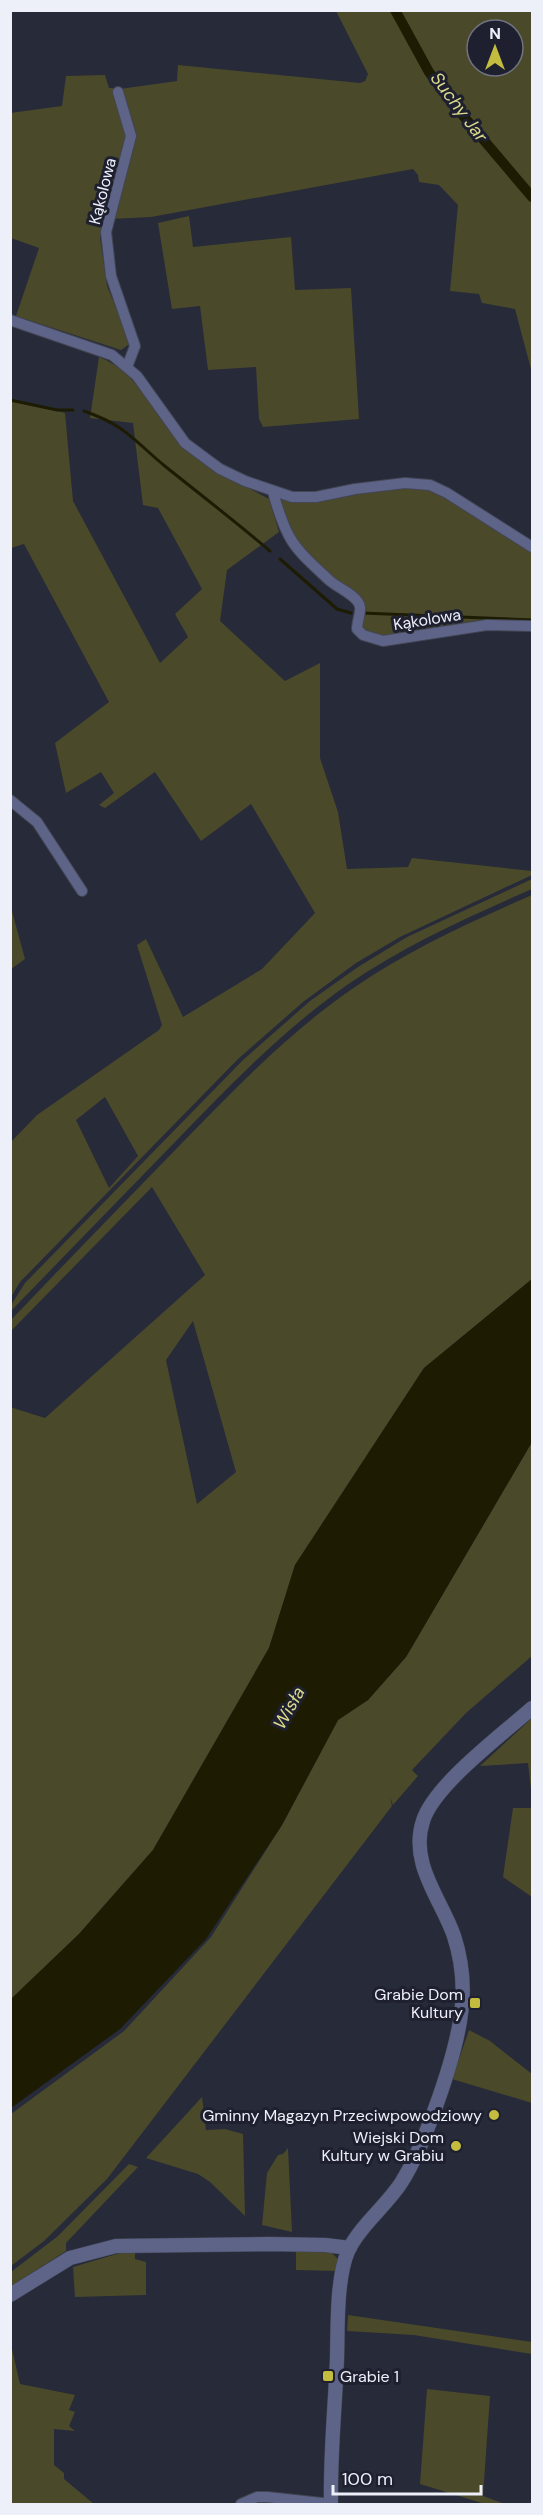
<svg xmlns="http://www.w3.org/2000/svg" width="543" height="2515" font-family="'DM Sans',sans-serif">
<rect width="100%" height="100%" fill="#272a39"/>
<path fill="#4a492a" fill-rule="evenodd" d="M336,11H532V373L515,309L482,303L479,294L450,291L458,205L439,185L419,182L418,175L413,169L151,217L111,219L134,138L120,89L177,81L178,65L360,83L365,81L368,74ZM477,30H513V66H477Z
M105,75L109,88H113L125,122L127,139L100,238L107,286L131,343L121,350L16,316L39,248L11,238L10,113L62,106L66,76Z
M189,216L193,247L291,237L295,290L351,288L359,419L263,427L259,419L256,367L208,370L200,306L172,309L158,223Z
M99,357C140,373 148,409 177,438C203,464 237,482 269,499L279,532L227,570L220,621L285,681L320,663V758L338,812L347,869L408,867L412,858L532,871V875L400,937L356,963L303,1002L238,1059L20,1282L11,1297V1142L37,1115L159,1030L162,1025L137,945L146,939L183,1017L262,969L315,913L251,804L201,841L155,772L105,808L99,805L114,793L101,772L66,793L55,743L109,702L24,544L11,548V399L65,413L73,501L160,663L188,637L175,614L202,589L158,508L143,505L133,423L90,418ZM105,1097L138,1156L109,1188L76,1120Z
M390,487L431,490L532,550V622L390,638L359,630L363,607L288,533L279,500H307Z
M532,879V889C468,917 405,945 347,985C283,1030 230,1085 176,1141C121,1198 66,1254 11,1311V1305L25,1283L243,1060L310,1001L358,967L407,937Z
M532,895V1279L424,1368L295,1565L269,1648L153,1850L79,1934L11,1999L10,1407L45,1418L205,1275L152,1187L11,1331V1320C67,1261 124,1203 181,1144C235,1089 288,1033 352,989C408,950 470,922 532,895ZM193,1321L236,1472L197,1504L166,1360Z
M10,904L25,959L11,969H10Z
M532,1442V1656L466,1713L412,1770L418,1776L393,1805L390,1797L392,1806L107,2179L44,2241L11,2266V2114L124,2031L211,1937L282,1825L338,1720L368,1700L406,1657Z
M532,1718V1798L528,1763L480,1766Z
M513,1808H532V1897L503,1877Z
M469,2030L490,2041L532,2074V2103L452,2079Z
M202,2097L206,2130L225,2129L243,2134L245,2216L210,2182L198,2174L146,2158Z
M288,2148L292,2232L262,2225L267,2173L278,2155L283,2154Z
M129,2164L138,2167L66,2243V2251L11,2286V2272L58,2236Z
M296,2251L331,2252L338,2259V2271L296,2270Z
M135,2252V2259L146,2262V2295L75,2297L73,2267L120,2253Z
M348,2315L532,2342V2354L414,2335L347,2331Z
M11,2345L20,2384L75,2395L69,2410L75,2412L69,2426L75,2431L54,2429V2465L64,2473V2479L94,2504H11Z
M427,2389L490,2396L483,2496L505,2504H485L420,2484Z"/>
<path fill="#1d1c03" d="M532,1279V1442L406,1657L368,1700L338,1720L282,1825L206,1939L120,2029L11,2108V1999L79,1934L153,1850L269,1648L295,1565L424,1368Z"/>
<g fill="none" stroke-linecap="round" stroke-linejoin="round">
<path stroke="#1d1c03" stroke-width="3" d="M10,400L57,410H73
M84,411C127,426 133,440 166,467C201,495 236,522 270,551
M280,559L337,609L351,613
M362,613L532,620"/>
<path stroke="#1d1c03" stroke-width="10" d="M395,10L429,72L448,98L532,197"/>
<defs>
<path id="minor" d="M118,92L131,136L106,232L111,276L135,346L127,367
M10,320L112,355L137,376L185,443L220,469L245,481L292,497H316L355,489L405,483L430,485L447,493L532,547
M273,492C286,540 293,547 329,580C336,587 359,596 360,607C361,612 357,622 357,629L363,635L383,641L487,625L532,626
M10,800L37,822L82,891
M241,2504L257,2497H267L331,2504"/>
<path id="tertiary" d="M10,2295L70,2258L116,2246L268,2244L325,2245L350,2248
M331,2504C330,2456 335,2408 337,2359C338,2328 336,2280 348,2251C360,2226 386,2206 401,2183C424,2147 453,2064 460,2021C465,1993 463,1964 454,1936C441,1899 409,1863 423,1821C434,1785 503,1734 532,1708"/>
</defs>
<use href="#minor" stroke="#434654" stroke-width="12"/>
<use href="#tertiary" stroke="#434654" stroke-width="15"/>
<use href="#minor" stroke="#5d6488" stroke-width="10"/>
<use href="#tertiary" stroke="#5d6488" stroke-width="14"/>
</g>
<g fill="#c4bc3e" stroke="#1e202f" stroke-width="2">
<rect x="469" y="1997" width="12" height="12" rx="3"/>
<circle cx="494" cy="2115" r="6"/>
<circle cx="456" cy="2146" r="6"/>
<rect x="322" y="2370" width="12" height="12" rx="3"/>
</g>
<g text-anchor="middle" stroke-width="6" stroke-linejoin="round" paint-order="stroke">
<g font-size="16" fill="#edeff9" stroke="#1e202f">
<text transform="translate(102 191) rotate(-76)" y="6">Kąkolowa</text>
<text transform="translate(427 619) rotate(-9)" y="6">Kąkolowa</text>
</g>
<g font-size="16" fill="#edeff9" stroke="#1e202f" text-anchor="end">
<text x="463" y="2000">Grabie Dom<tspan x="463" dy="18">Kultury</tspan></text>
<text x="482" y="2121">Gminny Magazyn Przeciwpowodziowy</text>
<text x="444" y="2143">Wiejski Dom<tspan x="444" dy="18">Kultury w Grabiu</tspan></text>
<text x="340" y="2382" text-anchor="start">Grabie 1</text>
</g>
<g font-size="18" font-style="italic" fill="#dcd98b" stroke="#1e202f">
<text transform="translate(459 107) rotate(53)" y="6">Suchy Jar</text>
<text transform="translate(289 1708) rotate(-61)" y="6">Wisła</text>
</g>
</g>
<rect width="543" height="2515" fill="none" stroke="#edeff9" stroke-width="24"/>
<g transform="translate(495 48)"><circle r="28" fill="#1e202f" stroke="#717380" stroke-width="1.5"/>
<path d="M0-4.5L10 22L0 15L-10 22Z" fill="#c4bc3e"/>
<text y="-9" font-size="16" font-weight="bold" text-anchor="middle" fill="#edeff9">N</text>
</g>
<path d="M333 2485v9h148v-9" fill="none" stroke="#edeff9" stroke-width="3"/>
<text x="342" y="2485" font-size="18" fill="#edeff9" stroke="#1e202f" stroke-width="4.5" paint-order="stroke">100 m</text>
</svg>
